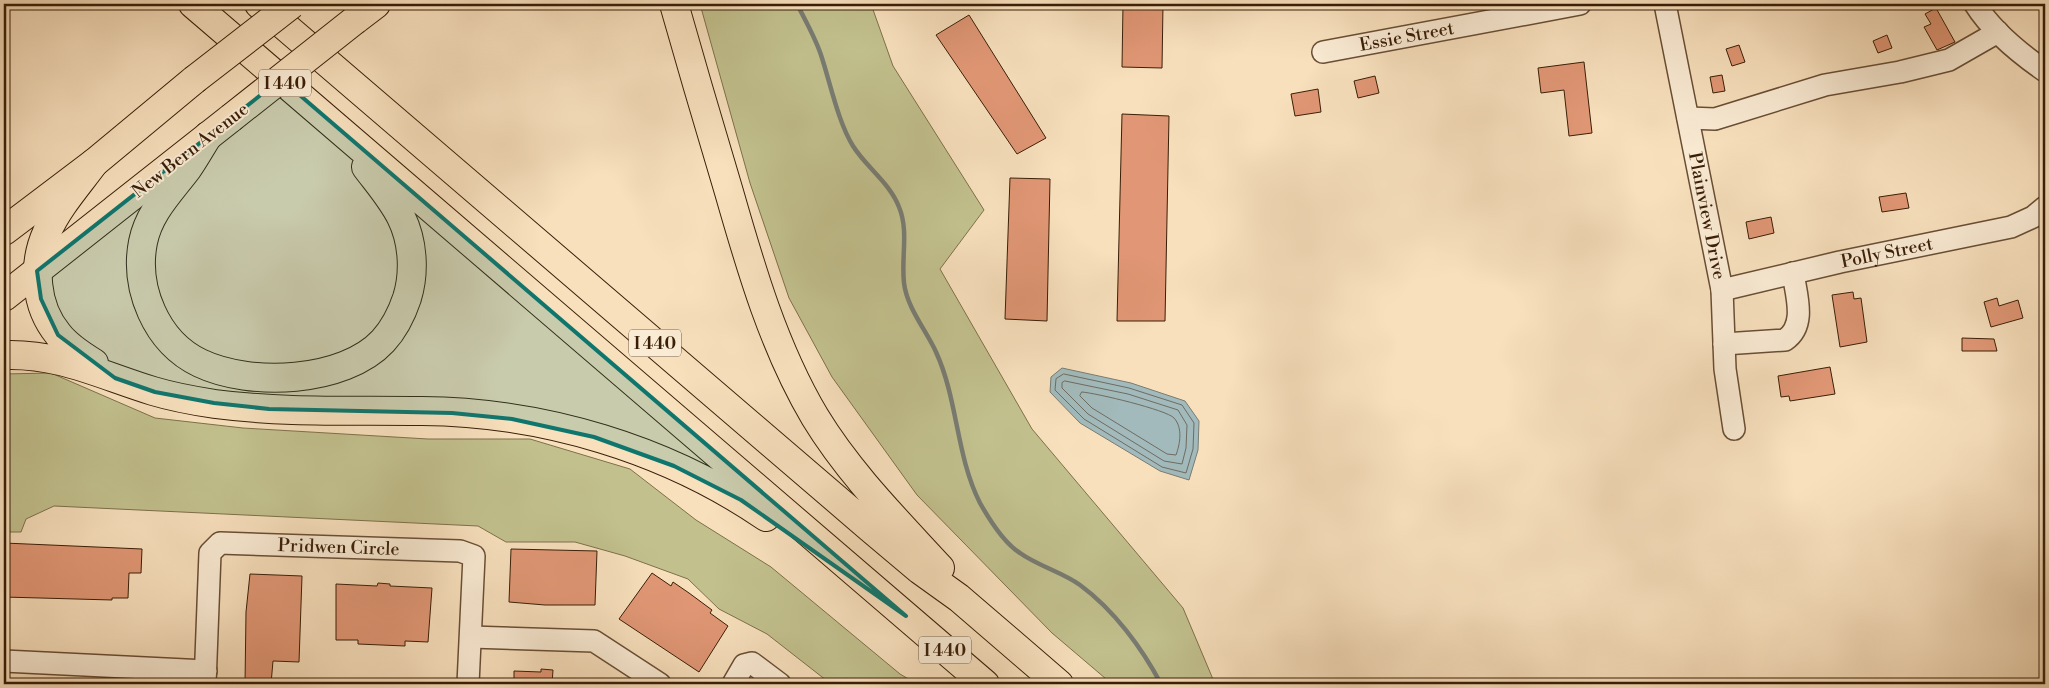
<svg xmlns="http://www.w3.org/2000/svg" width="2049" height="688" font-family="'Libre Bodoni',serif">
<rect width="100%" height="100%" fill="#f8e0bd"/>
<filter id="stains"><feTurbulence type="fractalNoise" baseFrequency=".004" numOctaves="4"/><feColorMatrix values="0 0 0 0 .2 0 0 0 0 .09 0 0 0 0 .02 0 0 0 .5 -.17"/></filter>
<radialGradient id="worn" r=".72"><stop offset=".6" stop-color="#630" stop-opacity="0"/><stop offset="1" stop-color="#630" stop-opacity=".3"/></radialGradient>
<path fill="#c2c18e" stroke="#7e704a" d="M700,4H871L893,66L984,210L940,269L1032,429L1183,608L1215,684H1112L1052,633L917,495L832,377L789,298L750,183Z
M51,373L155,418L243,428L428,439H530L630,469L696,520L771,567L900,674L917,684H831L767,634L719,609L688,579L625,556L575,542H506L478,526L54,506L26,519L21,532H4V374Z"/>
<path fill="#a2babb" stroke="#787c73" d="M1062,368L1131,383L1185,401L1199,421L1198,450L1189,480L1160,471L1080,423L1050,392L1051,377Z"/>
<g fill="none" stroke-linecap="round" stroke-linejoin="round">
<path stroke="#6e6c61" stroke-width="1" d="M1064,374L1129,388L1182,405L1194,423L1193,449L1186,473L1162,467L1084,419L1055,390L1056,379Z
M1065,381L1128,394L1178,410L1187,425L1186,448L1182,464L1164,461L1088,414L1062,388V383Z
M1082,392C1096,393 1167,410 1174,418C1183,428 1180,444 1176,455L1167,454L1092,408L1080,396Z"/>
<path stroke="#787c73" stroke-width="4.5" d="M797,4C805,20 815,37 821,55C830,82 838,122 853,146C866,167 890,183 899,207C909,231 901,257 904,283C907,308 926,330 936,352C958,400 956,456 980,503C989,519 1004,543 1020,553C1038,566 1062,572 1080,585C1114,610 1142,648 1161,684"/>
</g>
<path fill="#e19775" stroke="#391e07" d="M1123,4H1163L1162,68L1122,67Z
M1936,8L1955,42L1937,50L1924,27L1931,24L1925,14Z
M969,15L1046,138L1017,154L936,35Z
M1887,35L1892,48L1878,53L1873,41Z
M1739,45L1745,62L1732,66L1726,49Z
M1584,62L1592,133L1569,136L1564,90L1541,93L1538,68Z
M1722,75L1725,91L1713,93L1710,77Z
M1375,76L1379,93L1358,98L1354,81Z
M1318,89L1321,112L1295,116L1291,94Z
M1122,114L1169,116L1165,321H1117Z
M1010,178L1050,179L1047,321L1005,319Z
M1906,193L1909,208L1882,212L1879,197Z
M1771,217L1774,233L1749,239L1746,222Z
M1853,292L1854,299L1861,298L1867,342L1840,347L1832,295Z
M1997,298L1999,306L2018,300L2023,318L1991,327L1984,302Z
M1962,338L1994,339L1997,351H1962Z
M1830,367L1835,394L1790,401L1789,396L1781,397L1778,376Z
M4,543L142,549L141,573H129L128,598H112V600L4,597Z
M511,549L597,551L595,605H545L509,602Z
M652,573L671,586L673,582L689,593L712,610L710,613L728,626L699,672L619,619Z
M250,574L302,576L299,662L273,661L271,684H245L246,612Z
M378,583L390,584V586L432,588L428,642L405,641V646L358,644V640H336V584L377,586Z
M541,669L553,670L552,684H514V671L541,672Z"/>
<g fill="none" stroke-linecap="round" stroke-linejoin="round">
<defs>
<g id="minor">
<path id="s1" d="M1665,4L1722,290L1725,369L1734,429"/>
<path d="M1975,4C1992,31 2019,53 2045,71"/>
<path id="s2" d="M1323,52L1580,4"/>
<path d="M1688,118L1715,119L1825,85L1900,72L1949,60L1998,32"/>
<path id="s3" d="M1722,290L1840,262L2011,227L2033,217L2045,207"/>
<path d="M1724,344L1785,340C1807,325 1796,295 1793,273"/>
<path d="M471,637L594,641L660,684"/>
<path d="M4,661L206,671"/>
<path id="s4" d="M205,684L210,553L220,543L460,551L474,556L468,684"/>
<path d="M733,684L744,665L752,663L780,684"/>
</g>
<path id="major" d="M355,20L376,4
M4,231L94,163L194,80
M4,297L231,118"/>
<path id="highway" d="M193,4L985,684
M259,4L869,527L920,570L959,598L1059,684
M674,4C692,67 710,129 729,192C751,269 774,348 815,417C849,473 896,520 940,568
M208,136C201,147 195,158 188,168C170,192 149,212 143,242C134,288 156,342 200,363C250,387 344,383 383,341C394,329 402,313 407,298C415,272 413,241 401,217C392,199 378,183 366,167
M4,355C59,353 101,375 153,391C173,397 195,401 215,404C284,413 353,410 422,411C543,412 667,449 766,517
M94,363C81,355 67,346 58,334C35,306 32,265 47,232C58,207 78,185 94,163"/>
</defs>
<use href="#minor" stroke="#694e34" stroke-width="24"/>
<use href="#major" stroke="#391e07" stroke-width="30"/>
<use href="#highway" stroke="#391e07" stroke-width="30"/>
<use href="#minor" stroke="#faebd4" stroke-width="21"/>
<use href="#major" stroke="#f8e0bd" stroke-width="28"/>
<use href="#highway" stroke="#f8e0bd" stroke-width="28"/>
<defs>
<path id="major-bridge" d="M194,80L292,4
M231,118L355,20"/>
</defs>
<use href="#major-bridge" stroke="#391e07" stroke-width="30" stroke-linecap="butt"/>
<use href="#major-bridge" stroke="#f8e0bd" stroke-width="28"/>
</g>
<path fill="#0f766e" fill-opacity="0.2" stroke="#0f766e" stroke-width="4" stroke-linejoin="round" d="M281,79L906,616L741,500L674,466L594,437L512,419L452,413L269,409L214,403L155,392L115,378L58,335L41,299L37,271Z"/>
<g text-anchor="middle" stroke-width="4" stroke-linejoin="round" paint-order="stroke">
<g fill="#faebd4" stroke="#735c44" stroke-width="1">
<rect x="259" y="69.5" width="52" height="27" rx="4"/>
<rect x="629" y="329.5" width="52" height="27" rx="4"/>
<rect x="919" y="636.5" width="52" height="27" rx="4"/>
</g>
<g font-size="16" font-weight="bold" fill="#391e07">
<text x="285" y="89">I 440</text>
<text x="655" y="349">I 440</text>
<text x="945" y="656">I 440</text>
</g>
<g font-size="18" fill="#391e07" stroke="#faebd4">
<text dy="6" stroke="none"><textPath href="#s2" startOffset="85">Essie Street</textPath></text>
<text transform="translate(190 150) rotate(-38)" y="6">New Bern Avenue</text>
<text dy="6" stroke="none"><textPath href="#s1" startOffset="216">Plainview Drive</textPath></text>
<text dy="6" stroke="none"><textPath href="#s3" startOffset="169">Polly Street</textPath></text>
<text dy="6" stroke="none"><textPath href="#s4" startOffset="264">Pridwen Circle</textPath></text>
</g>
</g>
<rect width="2049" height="688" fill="none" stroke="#f8e0bd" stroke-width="20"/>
<rect x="5" y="5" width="2039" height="678" fill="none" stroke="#391e07" stroke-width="2.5"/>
<rect x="10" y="10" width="2029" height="668" fill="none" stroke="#391e07"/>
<rect width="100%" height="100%" filter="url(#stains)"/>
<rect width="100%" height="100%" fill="url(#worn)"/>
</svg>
